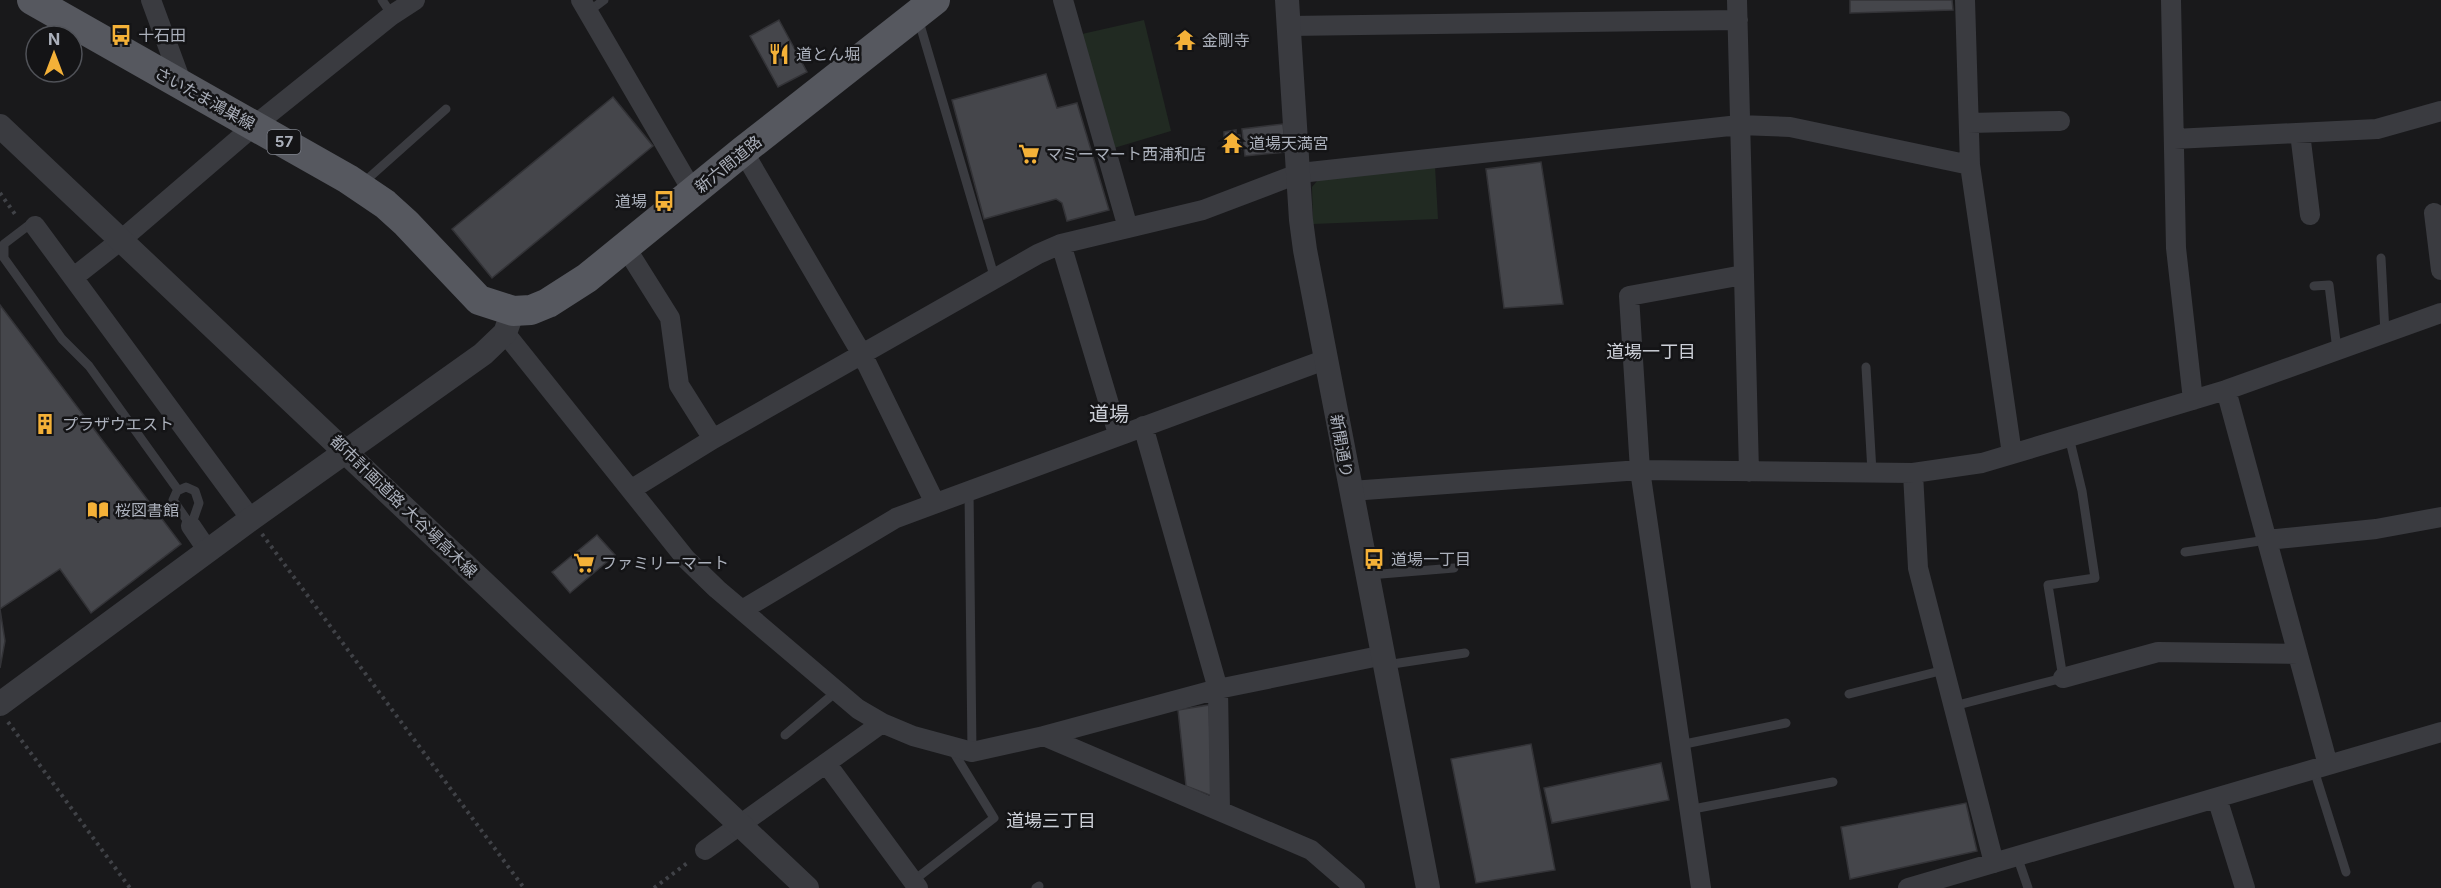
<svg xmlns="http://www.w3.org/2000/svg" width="2441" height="888" font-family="Inter,'Noto Sans JP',sans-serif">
<rect width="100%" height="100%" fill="#19191b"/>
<path fill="#212a22" d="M1144,20L1171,131L1114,148L1082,34Z
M1435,166L1438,219L1313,224L1312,187L1322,175Z"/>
<path fill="#45464b" stroke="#333337" stroke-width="1.5" d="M1850,0H1952L1953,10L1850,13Z
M779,20L807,72L778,87L750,36Z
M1046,74L1057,108L1077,103L1109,210L1067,221L1062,203L1056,199L984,219L952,100Z
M613,97L653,146L492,278L452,229Z
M1283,124L1286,152L1245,156L1242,129Z
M1236,130V135H1240L1241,149L1224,151V132Z
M1541,162L1563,304L1504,308L1486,169Z
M0,305L181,544L91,613L60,569L0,609L5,641L0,668Z
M597,535L615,555L570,593L552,572Z
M1209,705L1212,796L1186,786L1178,710Z
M1531,744L1555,870L1476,883L1451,759Z
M1661,763L1669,800L1552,823L1544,788Z
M1966,803L1977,851L1850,879L1841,827Z"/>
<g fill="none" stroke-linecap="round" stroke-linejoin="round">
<path stroke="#404247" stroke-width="4" stroke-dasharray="3 4.5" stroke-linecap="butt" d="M0,193L17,217
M262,534L524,888
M8,722L130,888
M654,888L690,861"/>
<path stroke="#3a3b40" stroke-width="9" d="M382,0L392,15
M588,12L604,0
M918,18L995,279
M363,183L446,109
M35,226L29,225L4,244V258L62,339L89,366L178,490
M2381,258L2385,333
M2314,286L2329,285L2337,350
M1866,367L1872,472
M186,487L195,491L199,503L191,526L173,500L177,491Z
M969,491L972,752
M2185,552L2267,540
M1369,575L1454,568
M1386,665L1465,653
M1849,694L1944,670
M1954,706L2063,678L2048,585L2095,578L2082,491L2069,437
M785,735L837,691
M1680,745L1786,723
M2314,770L2346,872
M1688,810L1833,782
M2017,856L2028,888
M913,881L994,818L951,748
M1036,888L1039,886"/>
<path stroke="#3a3b40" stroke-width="20" d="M151,0L183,87
M581,0L693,192
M1063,0L1128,228
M1737,0L1749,472
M1965,0L1970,165L2012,454
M2171,0L2176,248L2193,400
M1289,26L1738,20
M1969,123L2060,121
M2300,133L2310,215
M2174,139L2377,129L2441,111
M743,151L863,356L935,503
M2434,213L2441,270
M35,226L251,519
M1061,244L1118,434
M626,248L670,318L679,385L713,439
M74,277L121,240L255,125L392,15L415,0
M505,333L686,559L717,589L858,709L882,723L913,736L972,752L1044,736L1311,850L1355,888
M2226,390L2328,765
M1143,426L1218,689L1220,810
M1913,473L1918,568L1994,863
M632,489L713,439L1038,254L1061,244L1203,210L1300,173L1739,125L1790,127L1970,165
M1351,491L1640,470L1913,473L1982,463L2226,390L2441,313
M191,526L208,551
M2267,540L2376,529L2441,517
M742,610L896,518L1327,359
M2063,678L2158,652L2298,654
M1044,736L1218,689L1384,655
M826,763L918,888
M2217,798L2245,888
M705,850L882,723
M1701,888L1640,470L1629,296L1743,275
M1908,888L2441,732"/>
<path stroke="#3a3b40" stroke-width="24" d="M1287,0L1301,220L1305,250L1428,888
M0,126L807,888
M0,704L251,519L483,354L505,333L513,311"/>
<path stroke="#56585f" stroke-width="30" d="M32,0L348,179L385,204L406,223L479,300L513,311L531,310L548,303L587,278L743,151L935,0"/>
</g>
<defs>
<symbol id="bus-bare" viewBox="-9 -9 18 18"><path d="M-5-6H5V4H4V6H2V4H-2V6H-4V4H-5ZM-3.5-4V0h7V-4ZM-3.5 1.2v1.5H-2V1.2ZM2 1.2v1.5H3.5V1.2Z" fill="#f4b138" stroke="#141416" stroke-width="2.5" paint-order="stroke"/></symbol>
<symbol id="temple-bare" viewBox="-9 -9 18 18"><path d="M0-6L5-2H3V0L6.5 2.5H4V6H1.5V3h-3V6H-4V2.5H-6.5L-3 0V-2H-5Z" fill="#f4b138" stroke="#141416" stroke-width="2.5" paint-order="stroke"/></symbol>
<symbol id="restaurant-bare" viewBox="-9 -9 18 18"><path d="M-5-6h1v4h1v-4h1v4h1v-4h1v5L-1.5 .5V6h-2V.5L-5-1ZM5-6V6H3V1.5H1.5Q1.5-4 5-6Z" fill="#f4b138" stroke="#141416" stroke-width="2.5" paint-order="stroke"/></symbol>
<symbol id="supermarket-bare" viewBox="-9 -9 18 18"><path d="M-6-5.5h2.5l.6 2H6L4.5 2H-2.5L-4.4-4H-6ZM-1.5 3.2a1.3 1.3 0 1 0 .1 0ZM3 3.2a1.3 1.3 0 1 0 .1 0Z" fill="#f4b138" stroke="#141416" stroke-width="2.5" paint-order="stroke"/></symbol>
<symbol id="building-bare" viewBox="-9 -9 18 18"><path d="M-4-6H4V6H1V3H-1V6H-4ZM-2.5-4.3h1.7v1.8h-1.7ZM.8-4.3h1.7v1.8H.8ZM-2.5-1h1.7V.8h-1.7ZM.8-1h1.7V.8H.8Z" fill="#f4b138" stroke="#141416" stroke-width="2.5" paint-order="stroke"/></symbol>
<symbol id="library-bare" viewBox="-9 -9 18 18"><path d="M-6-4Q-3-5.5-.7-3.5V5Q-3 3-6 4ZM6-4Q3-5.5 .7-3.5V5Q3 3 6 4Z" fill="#f4b138" stroke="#141416" stroke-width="2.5" paint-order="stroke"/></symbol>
</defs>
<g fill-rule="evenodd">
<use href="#bus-bare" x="106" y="20" width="30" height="30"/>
<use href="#temple-bare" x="1170" y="25" width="30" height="30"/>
<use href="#restaurant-bare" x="764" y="39" width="30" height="30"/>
<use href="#temple-bare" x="1217" y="128" width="30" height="30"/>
<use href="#supermarket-bare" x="1014" y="139" width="30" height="30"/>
<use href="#bus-bare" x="649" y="186" width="30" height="30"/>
<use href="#building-bare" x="30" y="409" width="30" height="30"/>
<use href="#library-bare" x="83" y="495" width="30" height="30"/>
<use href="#bus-bare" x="1359" y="544" width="30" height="30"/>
<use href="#supermarket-bare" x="569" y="548" width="30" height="30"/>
</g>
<g text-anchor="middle" stroke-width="5" stroke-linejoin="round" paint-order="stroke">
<rect fill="#141416" stroke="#7e818a" stroke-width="1.5" x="267.5" y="130" width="33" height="24" rx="4.5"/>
<g font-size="15" font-weight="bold" fill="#abb0bb">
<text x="284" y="147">57</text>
</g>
<g font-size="16" fill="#abb0bb" stroke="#141416" text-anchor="start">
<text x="138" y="41">十石田</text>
<text x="1202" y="46">金剛寺</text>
<text x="796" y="60">道とん堀</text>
<text x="1249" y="149">道場天満宮</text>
<text x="1046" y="160">マミーマート西浦和店</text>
<text x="647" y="207" text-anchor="end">道場</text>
<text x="62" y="430">プラザウエスト</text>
<text x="115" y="516">桜図書館</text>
<text x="1391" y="565">道場一丁目</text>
<text x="601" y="569">ファミリーマート</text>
</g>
<g font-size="16" fill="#abb0bb" stroke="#141416">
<text transform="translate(205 98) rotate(29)" y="6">さいたま鴻巣線</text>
<text transform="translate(728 164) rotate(-39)" y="6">新六間道路</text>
<text transform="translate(1342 446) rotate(80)" y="6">新開通り</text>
<text transform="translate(404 506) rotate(44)" y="6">都市計画道路 大谷場高木線</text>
</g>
<g font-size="18" fill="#cccfd7" stroke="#141416">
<text x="1651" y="358">道場一丁目</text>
<text x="1051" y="827">道場三丁目</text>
</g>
<g font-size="20" fill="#cccfd7" stroke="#141416">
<text x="1109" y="421">道場</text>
</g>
</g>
<g transform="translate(54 54)"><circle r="28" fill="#141416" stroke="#505258" stroke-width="1.5"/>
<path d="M0-4.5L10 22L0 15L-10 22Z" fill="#f4b138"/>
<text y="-9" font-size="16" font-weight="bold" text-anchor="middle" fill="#abb0bb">N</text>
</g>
</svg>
